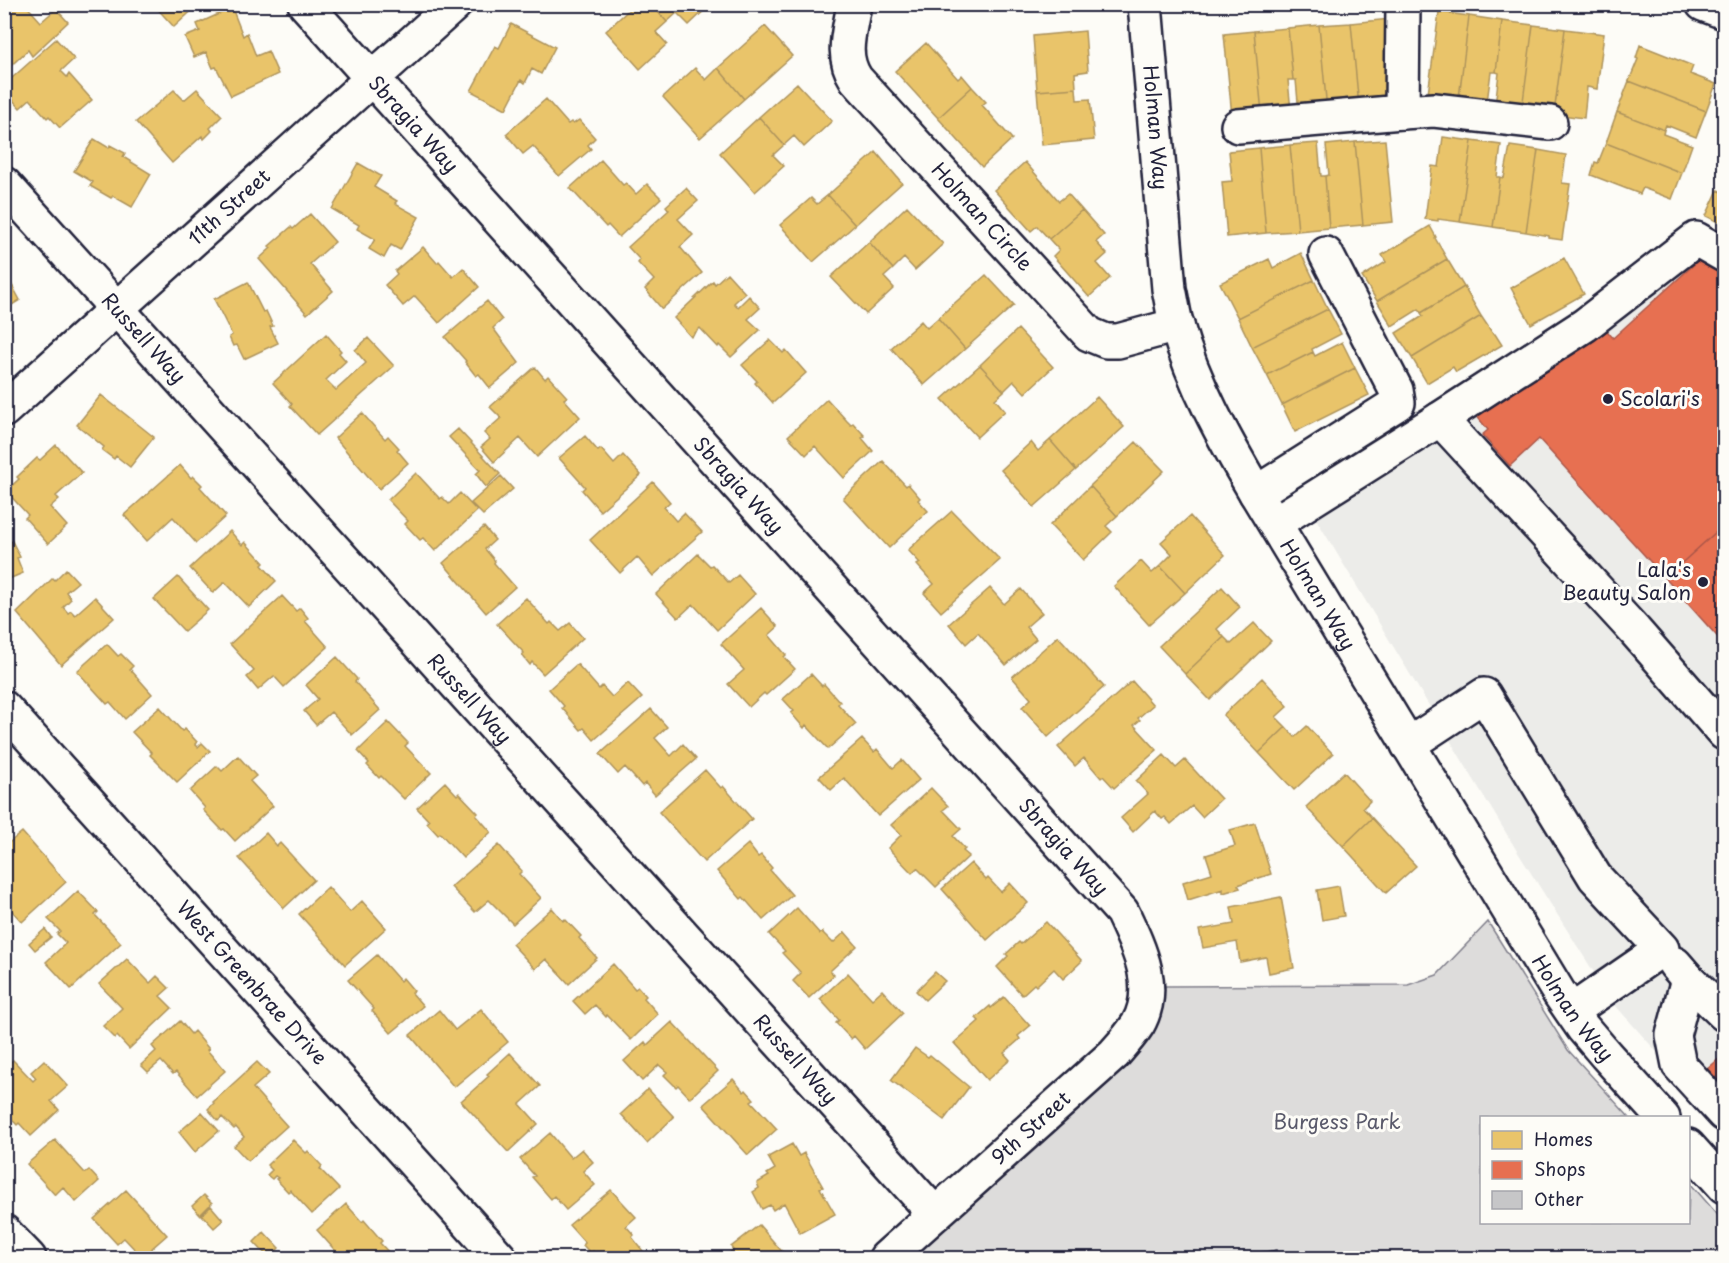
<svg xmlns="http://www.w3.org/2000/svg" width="1729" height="1263" font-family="'Playpen Sans',sans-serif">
<rect width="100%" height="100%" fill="#fdfcf7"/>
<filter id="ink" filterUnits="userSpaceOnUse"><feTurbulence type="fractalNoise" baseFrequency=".0167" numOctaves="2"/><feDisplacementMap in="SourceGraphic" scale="12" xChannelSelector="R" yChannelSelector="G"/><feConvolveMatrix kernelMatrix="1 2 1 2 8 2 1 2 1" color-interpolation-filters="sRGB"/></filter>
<g filter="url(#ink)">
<path fill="#ecece9" d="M1688,222L1724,236V1127L1614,1004L1517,851L1301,494L1574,325Z"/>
<path fill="#dddcdb" stroke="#807f8b" stroke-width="1.5" d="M1488,922L1568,1050L1629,1117L1482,1118V1222H1688L1689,1182L1724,1222V1258H911L1124,1068C1146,1042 1159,1020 1165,986L1408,985L1437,975Z"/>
<path fill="#e9c46a" stroke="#ad935c" stroke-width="1.5" d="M4,4H25L41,22L56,9L68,22L32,56L28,50L4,72Z
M153,4H199L174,27Z
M635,4H651L667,22L656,32L667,44L640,69L606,31Z
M651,4H711L689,25L677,13L667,22Z
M232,8L243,36L247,33L256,56L268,51L278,74L231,96L216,67L213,68L206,52L194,57L185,37L200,31L197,24Z
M1439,12L1469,16L1459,98L1428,94Z
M1469,16L1502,21L1496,72H1491L1487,102L1459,98Z
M1390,19L1389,105L1359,107L1351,23Z
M1502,21L1533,25L1522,109L1495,106L1499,73L1496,72Z
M1351,23L1359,107L1327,110L1319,25Z
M511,24L555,47L541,74L532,69L525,83L521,80L506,109L471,91L495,46L499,48Z
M1319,25L1327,110L1299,113L1296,80H1293L1288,28Z
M1533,25L1565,29L1554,114L1522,109Z
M765,26L792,56L744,99L718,68Z
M1288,28L1293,80H1288L1291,111L1262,113L1254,31Z
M1565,29L1604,34L1597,89L1587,87L1584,118L1554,114Z
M1085,31L1088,71L1075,73L1076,88L1037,91L1033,36Z
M1254,31L1262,113L1232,116L1224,34Z
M56,39L74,59L61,71L67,77L69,74L92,100L60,128L49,116L47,118L30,99L20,108L4,90V85Z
M926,43L958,79L962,75L972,87L938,118L895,71Z
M1640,45L1693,66L1690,74L1716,84L1706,111L1629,81L1638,59L1636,58Z
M695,68L706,80L718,68L744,99L700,138L663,97Z
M1629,81L1706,111L1696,137L1666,125L1664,130L1617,112Z
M797,83L832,121L804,147L794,136L784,145L759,117Z
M972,87L986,102L982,105L1012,139L982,167L938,118Z
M1076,88L1077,100L1090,99L1094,140L1042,145L1037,91Z
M197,89L222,116L210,128L212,131L204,139L202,136L172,163L136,122L174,90L184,100Z
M546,99L568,124L571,122L573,124L579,120L595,138L588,145L591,149L559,176L533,146L523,154L506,134Z
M1617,112L1664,130L1663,134L1692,145L1682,173L1606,143Z
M759,117L784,145L773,155L784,166L755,192L720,153Z
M1443,137L1472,141L1460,222L1438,219V221L1425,219L1432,166L1439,167Z
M94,139L109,148L110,145L125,153L123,157L151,174L132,207L113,196L111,198L90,186L93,182L74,171Z
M1385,140L1393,222L1363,225L1355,142Z
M1472,141L1501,145L1497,177H1500L1493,227L1460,222Z
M1355,142L1363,225L1329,228L1325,176L1329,175L1326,145Z
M1318,143L1321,176H1325L1329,228L1298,231L1290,145Z
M1606,143L1682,173L1672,199L1643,188L1640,194L1591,175L1595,162L1598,163Z
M1290,145L1298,231L1266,233L1259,148Z
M1510,146L1538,150L1526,232L1493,227L1500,177L1504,178Z
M1259,148L1266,233L1227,237L1222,182L1232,181L1229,151Z
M1538,150L1566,155L1562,183L1570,184L1562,240L1549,238V236L1526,232Z
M876,152L902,183L855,225L828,195Z
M601,160L623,185L626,183L636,194L647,184L661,198L619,237L608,225L606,227L570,188Z
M1025,162L1059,201L1068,194L1082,210L1049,239L1037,226L1031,231L994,190Z
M358,163L381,176L374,187L397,201L395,203L397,205L419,217L400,250L391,245L384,258L369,249L375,239L357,229L359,225L332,209Z
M686,188L698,201L678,219L693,235L680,247L702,273L662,309L645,289L654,280L638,263L640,260L628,247L669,210L666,206Z
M1718,190L1724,193V225L1706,216Z
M828,195L855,225L813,262L780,225L811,198L817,204Z
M907,206L943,244L915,270L904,258L893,269L869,242Z
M1082,210L1104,235L1096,242L1107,254L1097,263L1110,278L1089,297L1053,256L1059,250L1049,239Z
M310,214L335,242L310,264L333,291L307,314L259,259L271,248L269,246L291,227L293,229Z
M1430,226L1436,237L1435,238L1447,259L1377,301L1362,277L1386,262L1382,255Z
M869,242L893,269L884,277L894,288L866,314L831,277Z
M423,247L437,263L439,261L453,277L463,268L479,287L439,323L415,296L403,306L385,285L397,274L395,271Z
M1301,253L1314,280L1238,318L1220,283L1269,259L1273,268Z
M1564,258L1584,294L1531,324L1511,288Z
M1447,259L1464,287L1421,313L1419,309L1392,326L1377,301Z
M727,273L745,293L734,303L738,307L749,296L760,308L748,319L760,330L731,357L719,345L718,347L700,328L691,337L674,318L713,281L715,284Z
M6,274L20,300L4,310V275Z
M986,275L1014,305L965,349L938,318Z
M1314,280L1328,309L1252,347L1238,318Z
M248,282L263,312L266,311L273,326L270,327L278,343L244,359L237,345L233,346L229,337L232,335L214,299Z
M1464,287L1481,316L1412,358L1396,333L1423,316L1421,313Z
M487,301L502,320L493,328L519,363L490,388L479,374L476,376L465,362L466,361L445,337Z
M1328,309L1341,334L1312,349L1313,352L1267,375L1252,347Z
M1481,316L1493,334H1495L1502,345L1456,372L1453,367L1427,383L1412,358Z
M938,318L965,349L924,385L891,348L921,321L927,328Z
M1018,329L1053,367L1025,393L1014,381L1004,391L980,365Z
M326,334L341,351L339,353L346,361L326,380L336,390L366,363L355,350L368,338L394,366L317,435L290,406L292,404L273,383Z
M770,340L783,353L786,350L806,373L773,403L755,383L757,381L742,365Z
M1342,342L1355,368L1282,405L1267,375L1313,352L1315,356Z
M980,365L1004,391L995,399L1005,411L977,437L942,399Z
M535,367L545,379L548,376L567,397L564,399L580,417L537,457L520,438L494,462L481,447L490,439L484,433L501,418L490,407Z
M1355,368L1369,395L1295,432L1282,405Z
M101,395L154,437L130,467L116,456L114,459L102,450L104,447L77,425Z
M1097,397L1124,427L1076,470L1050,440Z
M827,399L847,421L851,425L853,423L865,436L862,438L873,451L844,478L815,446L806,455L788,436Z
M362,413L385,439L388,436L399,448L397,450L408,463L379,489L335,438Z
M458,429L500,474L486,487L476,474L480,470L449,437Z
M585,436L598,451L601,449L614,464L623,455L641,475L600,511L582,490L585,487L559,458Z
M1050,440L1076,470L1034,507L1001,470L1031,442L1038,451Z
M1136,442L1164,471L1117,516L1090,486Z
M56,445L82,473L56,496L59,499L50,507L67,526L48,544L25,518L28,515L6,491L19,479L17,477L37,458L40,460Z
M883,461L906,486L908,484L920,498L918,500L928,511L889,548L843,498Z
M180,465L191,478L193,476L202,485L200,487L226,516L196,543L173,517L147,541L124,515Z
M416,473L440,499L442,497L449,504L460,493L477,511L435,551L423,538L420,540L405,524L408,521L388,500Z
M501,476L513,489L483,515L471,503Z
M653,482L670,502L664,507L676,521L684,513L702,532L653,576L637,557L620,573L590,540Z
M1090,486L1117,516L1106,526L1112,532L1083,560L1050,525Z
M952,511L1000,560L941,612L924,593L934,584L917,565L920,563L908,550Z
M1190,516L1225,555L1185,593L1160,566L1172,554L1161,542Z
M484,527L495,540L485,549L495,561L494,563L515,587L486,613L443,563Z
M230,531L242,545L245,542L264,563L262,565L276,581L249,607L225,582L213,593L190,568Z
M4,532L9,543L12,541L20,557L17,558L23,573L4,581Z
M698,554L710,566L712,565L729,583L738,575L755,594L717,630L693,604L678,618L656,594Z
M1141,561L1152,573L1160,566L1185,593L1149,625L1114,586Z
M66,569L78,582L66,592L71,599L63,607L68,613L71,611L75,615L95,597L114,618L61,665L17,613L53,578L55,580Z
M178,577L208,610L184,631L154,599Z
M1222,587L1240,607L1217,629L1224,637L1185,674L1159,646Z
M990,588L1004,604L1021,589L1042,613L1026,627L1036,639L1006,665L978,633L966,644L949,624Z
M282,596L296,611L300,608L308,618L305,621L328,647L284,687L274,676L258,690L247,677L254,671L230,644Z
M526,598L549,624L551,622L560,631L570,623L583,638L543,674L532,662L530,665L522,655L524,653L497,624Z
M761,608L778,627L769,635L786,655L784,657L795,669L766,695L764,693L749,707L728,684L744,670L721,644Z
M1254,623L1271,641L1210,700L1185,674L1224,637L1231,644Z
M1058,636L1104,687L1048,737L1022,707L1031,699L1012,677Z
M107,644L118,656L121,654L133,666L130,669L152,694L125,719L110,702L107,704L77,671Z
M337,657L357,679L355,682L380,710L352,735L331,712L316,725L304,711L318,699L306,685Z
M577,664L599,689L602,686L612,697L628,683L642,698L594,740L584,728L581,730L562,708L564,706L549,689Z
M811,674L822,686L824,684L840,702L838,704L856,724L828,749L806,725L804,728L791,713L794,711L783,699Z
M1262,678L1288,706L1276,717L1286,727L1259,753L1223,715Z
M1132,681L1153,705L1138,718L1140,720L1134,725L1157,750L1114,788L1103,776L1101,778L1084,758L1075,766L1058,747Z
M160,707L182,731L185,729L197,742L195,744L198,747L202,743L210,751L177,782L150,755L152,753L132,732Z
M651,709L667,727L655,738L671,756L683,744L696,759L655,795L645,783L642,786L625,767L618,774L600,754Z
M388,722L408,743L405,746L431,773L404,799L381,776L379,778L367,765L369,763L358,751Z
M1307,726L1333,754L1294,790L1259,753L1286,727L1295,737Z
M862,739L874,752L877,749L893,768L902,760L919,780L878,816L844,778L831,790L819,777Z
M1164,755L1176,768L1185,760L1221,799L1202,817L1192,806L1171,824L1165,817L1162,819L1155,811L1133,832L1121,818L1148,794L1136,781Z
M238,756L256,776L250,781L273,806L235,841L224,829L222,830L203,810L205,808L190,791L217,766L222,771Z
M705,770L721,788L723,786L752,819L704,862L659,812Z
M1344,772L1370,801L1363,808L1372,818L1343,846L1306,807Z
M445,782L457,795L459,793L478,813L476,815L491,832L463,858L440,833L438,835L427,823L429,821L417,808Z
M931,788L948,806L943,810L961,829L953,836L965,849L963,851L969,856L936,887L917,868L912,873L888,848L901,835L891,825Z
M1372,818L1416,866L1386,893L1343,846Z
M1255,823L1271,874L1238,885L1240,888L1223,893V889L1188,900L1183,882L1212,873L1206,855L1235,846L1230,830Z
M22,832L66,882L22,922L4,902V847Z
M266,833L277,846L280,843L314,880L284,908L239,858Z
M748,844L758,857L761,855L772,868L770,870L792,895L763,920L743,897L741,899L717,871Z
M499,845L522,871L519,874L541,898L513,924L489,900L475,912L451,887Z
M971,863L986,880L988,878L1001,892L1010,883L1028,903L987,940L942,889Z
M1339,886L1344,916L1322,920L1317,890Z
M328,887L350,912L362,901L386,928L345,965L299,914Z
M78,891L98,912L95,915L121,943L71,989L46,962L66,943L57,934L60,931L48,919Z
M1281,897L1294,968L1269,973L1266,957L1240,962L1237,942L1203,948L1199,930L1234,924L1231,907Z
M552,908L563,921L565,919L581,936L579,938L597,958L569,984L546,959L535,969L512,944Z
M797,908L820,934L822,932L833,943L845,932L857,946L830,971L834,975L809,998L793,981L801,973L782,953L785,951L769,934Z
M1046,922L1082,961L1063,979L1054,969L1036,986L1034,984L1022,995L997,967L1008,956L1006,954L1019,942L1021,944Z
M45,929L51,937L35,950L29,943Z
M377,955L400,981L403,978L414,991L412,993L423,1006L391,1033L372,1011L374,1009L348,980Z
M127,959L150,983L157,976L169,988L160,996L172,1008L129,1049L117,1036L115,1038L103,1026L122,1008L99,984Z
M613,964L635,989L638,987L646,996L644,998L658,1014L631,1040L607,1015L606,1017L595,1005L585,1014L573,1001Z
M935,972L945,981L925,1000L916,991Z
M848,973L872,999L882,990L903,1013L865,1049L854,1036L851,1039L836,1023L839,1020L820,999Z
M1004,997L1030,1026L1018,1036L1020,1039L1004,1053L1010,1060L987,1080L954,1043L979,1021L976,1018L990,1006L991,1008Z
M481,1009L508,1042L454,1087L410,1035L439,1010L455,1030Z
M180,1021L191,1034L194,1031L209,1049L207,1050L225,1071L197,1096L176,1072L173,1074L161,1061L148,1072L141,1065L156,1051L152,1046Z
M672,1022L718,1071L690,1098L678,1085L676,1087L664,1075L667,1072L659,1065L642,1081L624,1061L645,1042L647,1045Z
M915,1048L928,1057L930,1055L969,1087L944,1120L891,1080Z
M510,1053L540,1086L520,1104L538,1124L508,1152L461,1101L489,1076L487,1074Z
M13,1060L33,1081L36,1078L31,1072L44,1060L68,1086L51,1101L59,1110L31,1136L19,1123L17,1125L4,1111V1068Z
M257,1062L269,1074L253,1088L287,1126L248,1161L234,1146L244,1137L236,1127L234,1129L222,1117L218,1121L208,1109L214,1103L213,1102Z
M733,1079L744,1092L746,1090L754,1099L751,1101L777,1129L748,1155L703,1105Z
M648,1089L674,1117L647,1143L621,1114Z
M202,1112L219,1131L195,1152L179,1132Z
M550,1133L571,1158L582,1149L593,1162L583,1171L595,1185L566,1210L554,1196L551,1199L532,1177L535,1176L520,1159Z
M55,1140L85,1173L89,1170L99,1181L76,1202L63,1187L55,1195L27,1164Z
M293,1140L306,1153L308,1151L322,1166L320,1169L339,1189L312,1214L290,1190L288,1192L276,1179L278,1178L275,1176L272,1179L267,1175L272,1170L267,1165Z
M792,1144L799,1156L804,1153L823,1187L820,1188L835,1214L800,1233L784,1203L773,1210L770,1205L762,1209L753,1192L759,1188L757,1183L769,1176L767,1174L775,1169L768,1157Z
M126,1190L167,1235L142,1257L124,1238L117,1244L94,1219Z
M611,1190L636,1217L626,1226L634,1235L632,1237L643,1251L634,1258H599L593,1251L590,1253L583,1245L585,1243L569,1225Z
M204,1195L212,1203L200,1215L192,1206Z
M346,1204L362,1222L364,1220L382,1241L380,1243L391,1255L387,1258H335L340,1256L317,1230Z
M211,1206L223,1220L214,1228L202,1215Z
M759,1225L785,1255L781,1258H723L733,1250L731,1247Z
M264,1232L279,1248L269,1258L254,1242Z"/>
<path fill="#e76f51" stroke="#ac584a" stroke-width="1.5" d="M1711,249L1724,259V525L1665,578L1539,439L1510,466L1482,435L1488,430L1475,414L1604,327L1613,338Z
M1724,525V644L1665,578Z
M1721,1057L1724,1061V1091L1706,1070Z"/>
<path fill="#c6c6c8" stroke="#22223b" stroke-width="1.5" d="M1277,1250L1278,1258H1235V1257Z"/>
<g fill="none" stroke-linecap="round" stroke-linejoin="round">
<defs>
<g id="minor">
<path id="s1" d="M305,4L1122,912C1138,946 1159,987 1138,1024C1131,1035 1122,1045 1114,1054L886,1258"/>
<path id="s2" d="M854,4C850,31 840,55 856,79L1089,334L1106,341H1118L1177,325"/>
<path id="s3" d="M1145,4L1169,289C1172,301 1173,314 1177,326C1194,385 1225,440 1256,493L1559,993L1583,1028L1606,1055L1663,1118"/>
<path d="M1403,4L1402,112L1434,110L1550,123"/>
<path d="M1703,4L1724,12"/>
<path d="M1238,126L1402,112"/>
<path id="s4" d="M4,184L935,1214"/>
<path id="s5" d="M4,410L455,4"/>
<path d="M1440,419L1585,325L1696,239L1724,255"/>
<path d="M1256,493L1398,403L1396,390L1326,254"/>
<path d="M1275,523L1440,419L1635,631L1724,733"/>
<path id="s6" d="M4,708L500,1258"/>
<path d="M1408,745L1484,695L1595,877L1662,949L1572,1011"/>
<path d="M1675,964L1688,979L1724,1014"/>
<path d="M1688,979L1673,1035L1679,1065L1724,1114"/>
<path d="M1688,1146L1724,1186"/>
<path d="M4,1232L29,1258"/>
</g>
</defs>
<use href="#minor" stroke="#22223b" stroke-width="38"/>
<use href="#minor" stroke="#fdfcf7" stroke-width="33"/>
</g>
</g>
<g fill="#22223b" stroke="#fdfcf7" stroke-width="2">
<circle cx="1608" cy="399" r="6"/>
<circle cx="1703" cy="582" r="6"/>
</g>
<g text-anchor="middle" stroke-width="6" stroke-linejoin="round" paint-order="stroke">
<g font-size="20" fill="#22223b" stroke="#fdfcf7">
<text dy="7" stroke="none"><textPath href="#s1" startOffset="162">Sbragia Way</textPath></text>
<text dy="7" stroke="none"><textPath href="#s3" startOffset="124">Holman Way</textPath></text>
<text dy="7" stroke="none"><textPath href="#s5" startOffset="303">11th Street</textPath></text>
<text dy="7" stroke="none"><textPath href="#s2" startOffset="264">Holman Circle</textPath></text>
<text dy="7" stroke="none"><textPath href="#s4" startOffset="208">Russell Way</textPath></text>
<text dy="7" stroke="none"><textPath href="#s1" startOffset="648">Sbragia Way</textPath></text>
<text dy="7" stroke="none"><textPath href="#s3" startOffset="628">Holman Way</textPath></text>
<text dy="7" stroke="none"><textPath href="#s4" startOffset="694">Russell Way</textPath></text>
<text dy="7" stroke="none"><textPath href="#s1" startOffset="1134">Sbragia Way</textPath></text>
<text dy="7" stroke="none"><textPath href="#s6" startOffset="370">West Greenbrae Drive</textPath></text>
<text dy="7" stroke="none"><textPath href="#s3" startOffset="1114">Holman Way</textPath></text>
<text dy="7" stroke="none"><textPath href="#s4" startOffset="1180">Russell Way</textPath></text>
<text transform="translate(1031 1128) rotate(-42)" y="7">9th Street</text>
</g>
<g font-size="20" fill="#22223b" stroke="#fdfcf7" text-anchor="start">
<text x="1620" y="406">Scolari's</text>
<text x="1691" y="577" text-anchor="end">Lala's<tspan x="1691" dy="23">Beauty Salon</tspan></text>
</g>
<g font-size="20" fill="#5a5a6b" stroke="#fdfcf7">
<text x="1337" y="1129">Burgess Park</text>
</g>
</g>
<rect width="1729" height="1263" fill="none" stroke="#fdfcf7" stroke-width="24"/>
<rect x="12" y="12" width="1705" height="1239" fill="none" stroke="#22223b" stroke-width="2" filter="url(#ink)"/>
<rect x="1480" y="1116" width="210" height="108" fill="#fdfcf7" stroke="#a5a5ac" stroke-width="1.5"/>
<rect x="1492" y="1131" width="30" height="18" fill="#e9c46a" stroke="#a5a5ac" stroke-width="1.5"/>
<text x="1534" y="1146" font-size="18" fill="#22223b">Homes</text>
<rect x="1492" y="1161" width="30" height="18" fill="#e76f51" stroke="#a5a5ac" stroke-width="1.5"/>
<text x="1534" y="1176" font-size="18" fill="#22223b">Shops</text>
<rect x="1492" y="1191" width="30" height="18" fill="#c6c6c8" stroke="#a5a5ac" stroke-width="1.5"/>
<text x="1534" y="1206" font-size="18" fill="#22223b">Other</text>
</svg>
